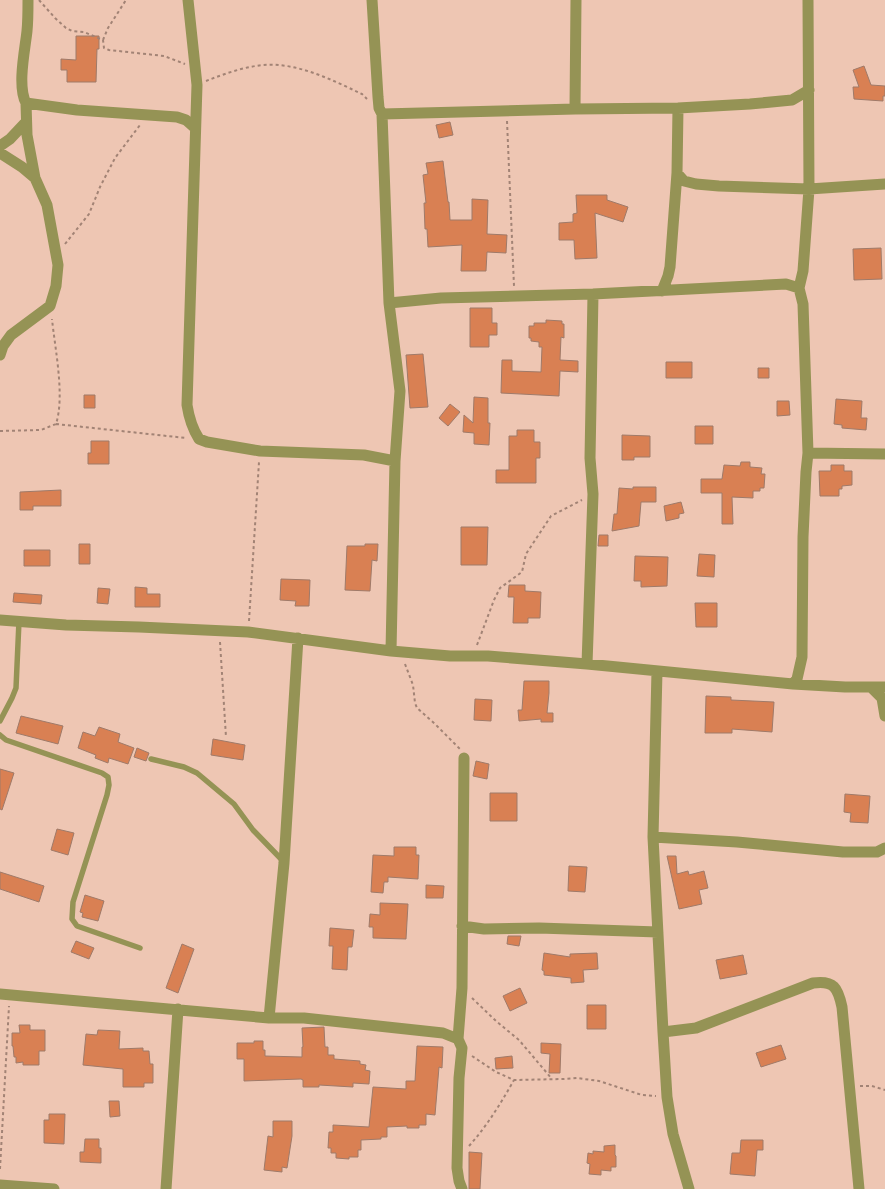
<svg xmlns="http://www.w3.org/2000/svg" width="885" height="1189" font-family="'DM Sans',sans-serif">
<rect width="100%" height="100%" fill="#eec6b3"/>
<path fill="#d98053" stroke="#9f7a69" d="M76,36H99V49H97L96,82H67V70H61V59L76,60Z
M864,66L871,85L885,86V96H883V101L854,99L853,87H859L853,70Z
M450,122L453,135L439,138L436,125Z
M443,161L448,202H449L450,220H472V199L488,200L487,234L507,235L506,253L487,252L486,271H461L462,245L428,247L427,229H425L424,203H426L423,175L428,174L426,163Z
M576,195H607V200L628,207L623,222L595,213L597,258L575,259L574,240H559V223L573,222V214L577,213Z
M881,248L882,279L854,280L853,249Z
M470,308H492V323H497V335H489V347H470Z
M546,320L562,321V324H564V338L561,337L560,360L578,361V372L560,371L559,396L501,393L502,360H512V371L541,372L542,347H539V342L531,341V338H529V326H534V323H546Z
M423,354L428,407L410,408L406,355Z
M666,362H692V378H666Z
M758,368H769V378H758Z
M84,395H95V408H84Z
M474,397L488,398V423H490L489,445L474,444V433L463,432L464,415L473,423Z
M836,399L862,401L861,418H867L866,430L842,428V425L834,424Z
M777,401H789L790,415L777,416Z
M450,404L460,412L448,426L439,418Z
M695,426H713V444H695Z
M517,430H534V442H540V458H536V483H496V470H509V436H517Z
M622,435L650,436V457H634V460H622Z
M91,441H109V464H88V453H91Z
M741,462H750V467L762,468L761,474H765L764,488H760V491H753V498L732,497L733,524H722V493H701V479H722L724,465L740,466Z
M831,465H844V471H852V485L842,486V489H839V496H820L819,471H831Z
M633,487H656V502H641L639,526L612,531L614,514H617L619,488L633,489Z
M61,490V506H33V510H20V492Z
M681,502L684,513L679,514V518L666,521L664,506Z
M461,527H488L487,565H461Z
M599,535H608V546H598Z
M79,544H90V564H79Z
M365,544H378L377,561L372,560L370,591L345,590L347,546H365Z
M24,550H50V566H24Z
M699,554L715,555L714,577L697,576Z
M635,556L668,557L667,586L641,587V581H634Z
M281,579L310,580L309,606H295L296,601L280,600Z
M509,585H525V591L541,592L540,618H528V623H513L514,597H508Z
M135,587L147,588V594H160V607H135Z
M98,588L110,589L108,604L97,603Z
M14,593L42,595L41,604L13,602Z
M695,603H717V627H696Z
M524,681H549V693L547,713H553V722H541V719L519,721L518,710H522Z
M706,696L731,697V700L774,702L772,732L732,729V733H705Z
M475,699L492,700L491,721L474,720Z
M21,716L63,726L58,744L16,733Z
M99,727L120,734L118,742L134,748L128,764L109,758L108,763L95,758L96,755L78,748L83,732L95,736Z
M213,739L245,745L243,760L211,755Z
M137,748L149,753L146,761L134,757Z
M476,761L489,764L487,779L473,776Z
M0,769L14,773L2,810L0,809Z
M490,793H517V821H490Z
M845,794L870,796L868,823L850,822L851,813L844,812Z
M57,829L74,833L68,855L51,850Z
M394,847H416V855H419L418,879L388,877V882H384L383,893L371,892L373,855L394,856Z
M667,856H676L677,874L688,871L689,875L704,871L708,888L699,890L702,904L679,909Z
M569,866L587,867L585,892L568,891Z
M0,872L44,886L39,902L0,889Z
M426,885L444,886L443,898H426Z
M85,895L104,901L98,921L82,917L83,913L80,912Z
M380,903L408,904L406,939L373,938V927H369L370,914L380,915Z
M330,928L354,930L352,947H348L347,970L332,969L333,946H329Z
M508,936H521L519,946L507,944Z
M76,941L94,948L89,959L71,952Z
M182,944L194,949L178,993L166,988Z
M544,953L570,957V954L597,953L598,969L583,970L584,982L571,983V978L544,975V971L542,970Z
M743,955L747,974L720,979L716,960Z
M520,988L527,1003L510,1011L503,996Z
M587,1005H606V1029H587Z
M19,1025H30V1030H45V1051H39V1065H23V1062L16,1063V1057H14L13,1046H12V1033H20Z
M324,1027L325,1047H328V1055H334V1059L360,1061V1064L366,1065L365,1070L370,1071L369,1084L353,1083V1087L319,1085V1087H303V1080L301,1079L244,1081V1059H237V1043H254V1041H263V1050H265V1056L302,1057V1047H303L302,1028Z
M98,1030L120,1031L119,1049L143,1048V1051H149L150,1064H153V1083H144V1087H123V1069L83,1065L86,1034L97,1035Z
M541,1043L561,1044L560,1073H549L550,1054L541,1053Z
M781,1045L786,1059L761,1067L756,1053Z
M417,1046L443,1047L442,1068L439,1067L435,1115L426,1114V1125H419V1128H407V1126L387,1127V1137H381V1139L361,1140V1150H358V1157H349V1159L336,1158V1153H331V1148H328L329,1132H333V1125L369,1127L373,1087L406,1089V1081H415Z
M512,1056L513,1068L496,1069L495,1058Z
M109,1101H119L120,1116L110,1117Z
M49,1114H65L64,1144L44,1143V1120H49Z
M273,1121H292V1136L287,1168L282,1167V1172L264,1170L268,1136L273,1137Z
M85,1139H99V1148H101V1163L80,1162V1152H84Z
M741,1140H763V1150H757L755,1176L730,1174L732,1153H740Z
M615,1145V1155L616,1156V1167H611V1171L601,1170V1175L589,1174L590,1164L587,1163L588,1153L593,1154V1151L604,1152V1146Z
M469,1152L482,1153L480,1189H469Z"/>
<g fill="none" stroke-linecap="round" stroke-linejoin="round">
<path stroke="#a28375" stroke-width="2" stroke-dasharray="3 3" stroke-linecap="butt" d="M39,0L55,18L66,28L72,31L84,32L103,40L104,48L109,50L164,56L185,64
M103,40L108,28L126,0
M206,81C224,74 243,67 263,65C297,62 332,80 362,94L367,99
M507,121L514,286
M65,244L89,214L100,187L115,158L140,125
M56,424L186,438
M0,431L41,430L56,424C65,396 55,349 52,319
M249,621L259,462
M220,642L226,737
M477,645L494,600L500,588L522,572L526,554L551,516L582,500
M405,664L413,685L415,703L417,708L435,724L460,749
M472,998L496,1021L519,1040L552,1079
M472,1056L496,1072L514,1080L563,1079L577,1078L599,1081L642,1095L656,1096
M860,1086H872L885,1090
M469,1146C487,1126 501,1103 514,1080
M0,1169L9,1006"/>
<path stroke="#959355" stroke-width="5.5" d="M0,721L12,698L16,688L19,621
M0,735L6,740L102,773L108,777L109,785L107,795L73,902L72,919L77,926L140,948
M151,759L184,767L197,773L234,804L253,830L284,862"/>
<path stroke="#959355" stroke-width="11" d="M28,0C28,10 28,21 27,31C25,50 17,86 26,103L77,110L177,117L186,120L195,128
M188,0L197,85L187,405C189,418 192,428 199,439L207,442L260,451L364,455L395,461
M372,0L378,97L379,108L382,114L389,303L400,391L395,461L391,651
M26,103L27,135L35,178
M575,109L576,0
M382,114L575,109L678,108L750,104L792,100L809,90
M0,146L10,139L26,122
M0,153L22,167L35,178L47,205L58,265L56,286L50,306L11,335L3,346L0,355
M677,173L684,181L696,184L719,186L809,189L885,184
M662,291L668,276L670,267L677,173L678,108
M389,303L441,298L593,294L786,284L799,288
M808,453L885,454
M0,620L66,625L139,627L248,632L391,651L450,656H488L587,664L793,684L845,687H885
M587,664L593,494L590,458L593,294
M657,671L653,837L663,1032L667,1097L673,1134L689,1189
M793,684L797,679L802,657L803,537L806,472L808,453L803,304L799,288L803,271L809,189L808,0
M871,687L882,698L885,716
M653,837L737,842L843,852H877L885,848
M462,926L484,929L539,928L658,932
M0,994L269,1018H304L443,1033L458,1039L462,1048L459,1078L457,1168L459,1181L462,1189
M269,1018L284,863L298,638
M663,1032L696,1028L813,983C834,980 838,988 842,1007L859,1189
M458,1039L462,988L464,758
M0,1185L54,1189
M166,1189L178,1009"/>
</g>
</svg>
